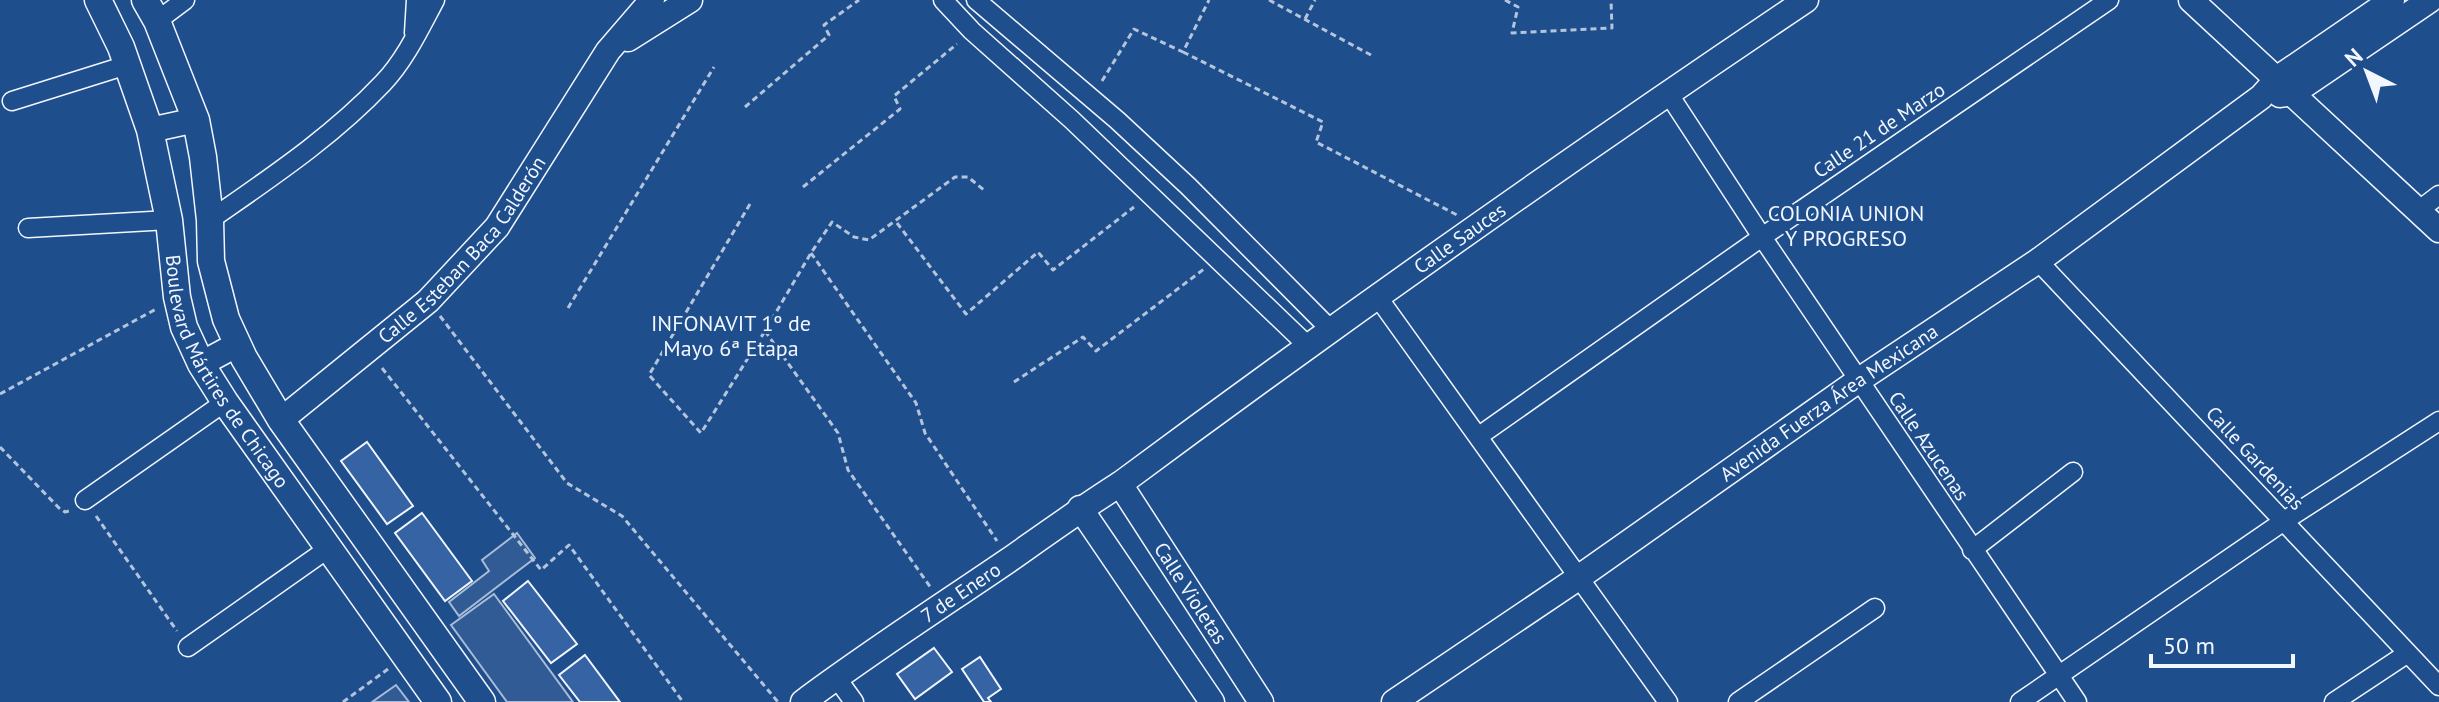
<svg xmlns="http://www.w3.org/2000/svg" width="2439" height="702" font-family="'PT Sans',sans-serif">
<rect width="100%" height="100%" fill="#1f4e8c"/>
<path fill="#305b95" stroke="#a8bbd7" stroke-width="2" d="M517,533L535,558L459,616L449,602L489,571L482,560Z
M494,594L573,702H507L451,625Z
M396,685L409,702H372Z"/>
<path fill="#3563a3" stroke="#f2f6ff" stroke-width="2" d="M367,442L413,506L387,524L341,461Z
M422,513L472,581L445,601L395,533Z
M528,581L577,644L551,663L503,601Z
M934,648L952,672L915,699L897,674Z
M585,655L620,702H580L559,675Z
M980,657L1001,689L988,698L991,702H984L962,669Z"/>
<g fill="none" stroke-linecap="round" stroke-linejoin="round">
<defs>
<path id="street" d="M943,0L972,31L1072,120L1307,345
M976,0L1117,120L1188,186L1330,329
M157,21L185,0
M414,33L416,0
M1668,93L1762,237L2077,702
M12,101L127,65
M2418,211L2439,195
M210,220C270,178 332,137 383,83C405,60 420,28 435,0
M28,228L169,220
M2038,261L2439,686
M1377,296L1668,702
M1479,436L1762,237L2109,0
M85,500L225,402
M1972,550L2073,472
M188,647L329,548
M836,677L854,702
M1738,702L1875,608
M2020,702L2284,521L2439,421
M2334,702L2408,653"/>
<g id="secondary">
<path d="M2191,0L2439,230"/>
<path d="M628,39L690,0"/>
<path d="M2280,95L2293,93L2430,0"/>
<path d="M150,130L196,120"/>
<path d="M201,364L238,344"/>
<path id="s1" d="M281,420L428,301L497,227L608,51L652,0"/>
<path id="s2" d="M1120,484L1261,702"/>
<path d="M1080,508L1212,702"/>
<path id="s3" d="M803,702C870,652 940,607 1009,560C1046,534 1082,508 1120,484C1345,317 1574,156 1806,0"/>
<path id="s4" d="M1394,702L1578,578L1859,380L2038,261L2261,97L2278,78L2392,0"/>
</g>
<g id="primary">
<path id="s5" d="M98,0L121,47L150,130L169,220L177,297L184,327L201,364L225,402L438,702"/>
<path d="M145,0L157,21L196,120L203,157L210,220L211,261L226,319L244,358L281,420L482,702"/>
</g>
</defs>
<use href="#street" stroke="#f2f6ff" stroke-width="21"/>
<use href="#secondary" stroke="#f2f6ff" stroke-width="27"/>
<use href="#primary" stroke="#f2f6ff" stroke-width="29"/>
<path stroke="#b3c4dc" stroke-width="3" stroke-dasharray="6 4" stroke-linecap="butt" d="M1269,0L1371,55
M1505,0L1518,7L1512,33L1612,28L1611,0
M1305,19L1315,0
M1183,52L1323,122L1316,142L1457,215
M1102,81L1134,29L1183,52L1209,0
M745,107L829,35L824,25L859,0
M803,187L900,109L894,96L957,44
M750,204L649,375L701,433L765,331L811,253L832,222L854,237L869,240L955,177H968L984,190
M897,223L966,314L1038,252L1053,270L1134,207
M811,253L916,403L925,433L997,541
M568,308L714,67
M440,316L567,483L622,516L778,702
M765,331L838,433L848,470L931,588
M382,368L541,570L569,545L683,702
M1014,382L1083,337L1096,351L1204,269
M0,394L158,308
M0,447L59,508L65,512L69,511
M96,516L177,631
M343,702L388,669"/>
<use href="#street" stroke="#1f4e8c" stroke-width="18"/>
<use href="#secondary" stroke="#1f4e8c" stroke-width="24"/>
<use href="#primary" stroke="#1f4e8c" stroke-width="26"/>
</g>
<g text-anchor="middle" stroke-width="6" stroke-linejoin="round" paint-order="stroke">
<g font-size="20" fill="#f2f6ff" stroke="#1f4e8c">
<text transform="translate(1879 130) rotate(-34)" y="7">Calle 21 de Marzo</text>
<text dy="7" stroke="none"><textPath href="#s3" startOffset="804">Calle Sauces</textPath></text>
<text dy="7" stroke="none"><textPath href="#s1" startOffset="250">Calle Esteban Baca Calderón</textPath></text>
<text dy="7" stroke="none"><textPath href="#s5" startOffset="398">Boulevard Mártires de Chicago</textPath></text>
<text dy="7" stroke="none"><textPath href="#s4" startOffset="528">Avenida Fuerza Área Mexicana</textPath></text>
<text transform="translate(1929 446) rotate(56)" y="7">Calle Azucenas</text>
<text transform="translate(2255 458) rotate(47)" y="7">Calle Gardenias</text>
<text dy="7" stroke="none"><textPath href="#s3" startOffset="192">7 de Enero</textPath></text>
<text dy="7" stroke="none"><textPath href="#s2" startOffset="130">Calle Violetas</textPath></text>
</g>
<g font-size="22" fill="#f2f6ff" stroke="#1f4e8c">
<text x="1846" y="221">COLONIA UNION<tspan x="1846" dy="25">Y PROGRESO</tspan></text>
<text x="731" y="331">INFONAVIT 1º de<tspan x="731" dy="25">Mayo 6ª Etapa</tspan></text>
</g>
</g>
<g transform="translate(2367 72) rotate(318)" stroke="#1f4e8c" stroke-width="6" paint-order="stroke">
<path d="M0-6L14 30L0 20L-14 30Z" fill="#f2f6ff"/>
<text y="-12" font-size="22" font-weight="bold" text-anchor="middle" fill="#f2f6ff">N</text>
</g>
<path d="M2151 654v12h142v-12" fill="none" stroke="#f2f6ff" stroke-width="4"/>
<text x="2163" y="654" font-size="24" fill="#f2f6ff" stroke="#1f4e8c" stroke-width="6" paint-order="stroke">50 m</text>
</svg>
